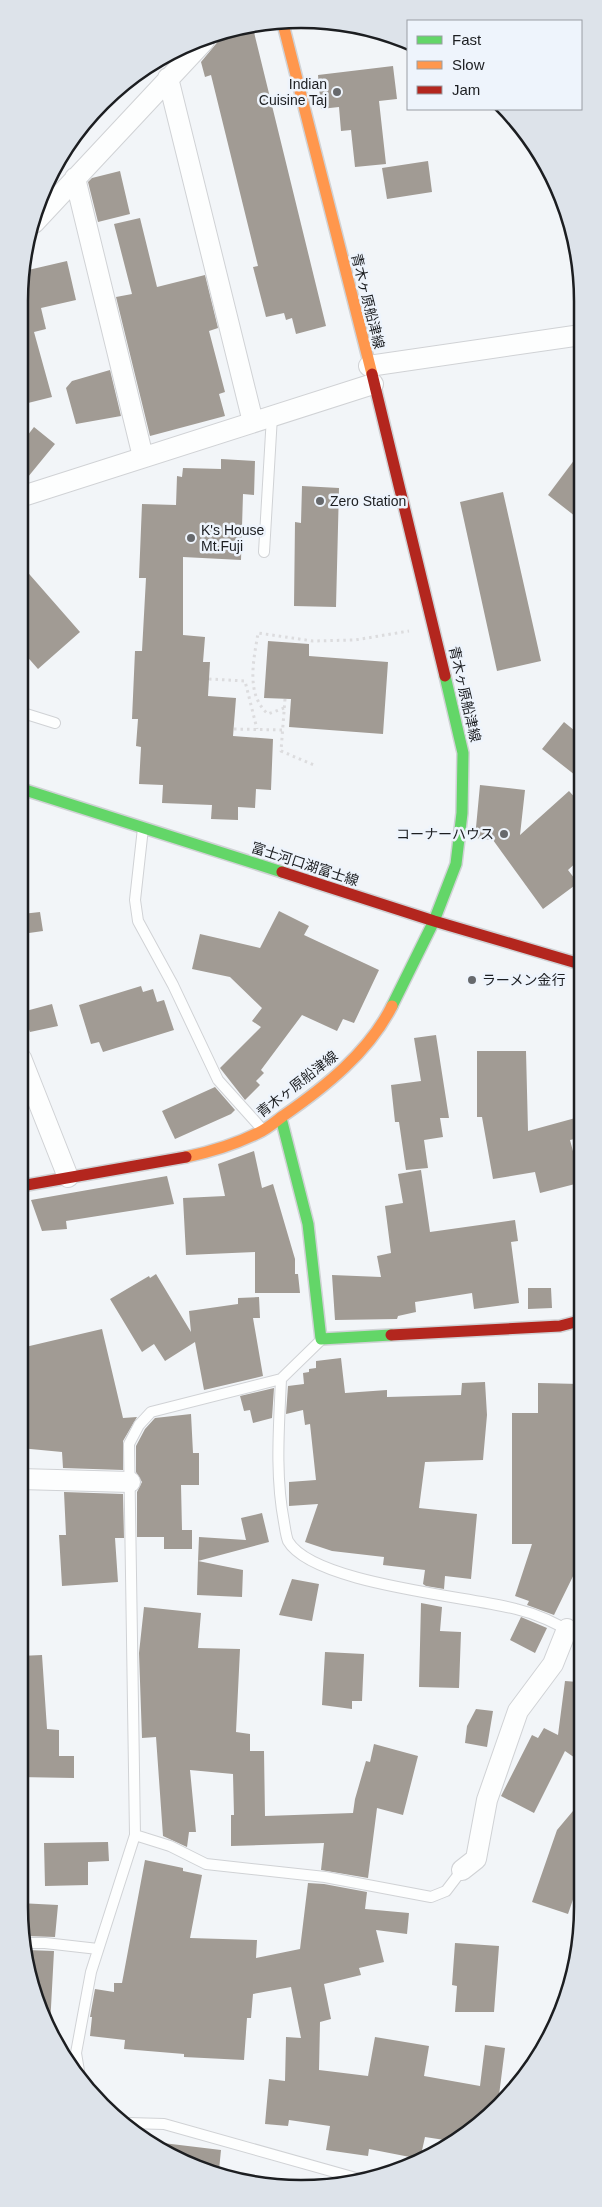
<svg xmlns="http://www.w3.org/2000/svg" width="602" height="2207" font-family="Arial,'Noto Sans JP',sans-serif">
<rect width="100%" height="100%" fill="#f2f5f8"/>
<path fill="#a19b94" d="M246,24H252L326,326L296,334L292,318L286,320L284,313L266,317L253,267L258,266L211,75L205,77L201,62L225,33Z
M393,66L397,99L379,101L386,164L355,167L351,130L341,131L339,107L321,109L318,75Z
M428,161L432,192L387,199L382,168Z
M120,171L130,214L98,222L88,182L92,178Z
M140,218L157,287L205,275L218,328L209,331L225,392L219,394L225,416L150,436L116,297L132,294L114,224Z
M67,261L76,300L41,308L46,329L34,332L52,397L24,404V271Z
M110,370L121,416L76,424L66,388L72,381Z
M34,427L55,444L23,483L24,440Z
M581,451L580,520L548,495Z
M221,459L255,461L254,495L243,494L241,560L183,557V635L205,637L203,662H210L208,696L236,698L233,736L273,739L271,790L256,789L255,808L238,807V820L211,819L212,805L162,803L163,785L139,784L141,747L136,746L138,719H132L135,651H142L146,578H139L142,504L176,505L177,476L182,477L183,468L221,469Z
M302,486L339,488L336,607L294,606L295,522L301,523Z
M503,492L541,661L497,671L460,502Z
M23,567L80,632L38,669L23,652Z
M268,641L309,644V656L388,662L383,734L289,727L291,699L264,698Z
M564,722L580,735V779L542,749Z
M480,785L525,790L520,835L569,791L580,803V859L568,870L578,883L543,909L493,840L475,838Z
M279,911L309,926L304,935L379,970L354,1023L343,1019L337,1031L302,1015L261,1070L264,1073L256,1081L260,1085L245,1100L220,1068L261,1027L252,1021L262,1008L230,977L192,969L200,934L260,948Z
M40,912L43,931L22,934V914Z
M141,986L143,992L153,989L157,1002L164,1000L174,1030L103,1052L99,1042L91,1044L79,1005Z
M52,1004L58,1026L30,1032L22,1012Z
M436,1035L449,1118H440L443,1137L424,1140L428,1168L406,1170L399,1122H395L391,1085L421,1081L414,1038Z
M477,1051H526L528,1131L579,1117V1138L570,1140L579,1174V1183L540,1193L535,1172L493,1179L482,1117H477Z
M215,1087L235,1110L231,1114L175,1139L162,1111Z
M254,1151L262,1188L273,1184L295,1259V1274H298L300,1293H255V1252L186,1255L183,1198L225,1196L218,1164Z
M421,1170L430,1232L515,1220L518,1241L511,1242L519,1303L474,1309L472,1293L415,1302L416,1312L398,1316L397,1319L335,1320L332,1275L381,1277L377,1256L391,1253L385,1206L403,1203L398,1174Z
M167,1176L174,1204L66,1221L67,1229L42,1231L31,1200Z
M156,1274L191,1332L189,1311L238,1304V1298L259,1297L260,1318H253L263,1376L204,1390L195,1342L165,1361L154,1344L142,1352L110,1299L149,1276L150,1278Z
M528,1288H551L552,1308L528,1309Z
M102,1329L123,1418L137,1417L123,1441V1470L63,1468L62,1452L20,1448L21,1348Z
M341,1358L345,1393L387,1390V1397L461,1395L462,1383L485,1382L487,1415L483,1460L425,1462L419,1508L477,1514L471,1579L445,1576L444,1589L426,1586L423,1584L425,1570L383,1565L384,1557L332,1551L305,1542L318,1504L289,1506V1482L316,1480L310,1424L305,1425L303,1410L286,1414L288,1386L304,1384L303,1373L309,1372V1369L316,1368V1361Z
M538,1383L579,1384V1564L554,1615L527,1605L529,1601L515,1596L532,1544H512V1413H538Z
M274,1388L272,1418L253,1423L250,1410L244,1411L240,1396Z
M191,1414L193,1453H199V1485H181L182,1530H192V1549H164V1537H137V1492L142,1482L136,1472V1446L145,1429L155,1418Z
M64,1492L123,1494L124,1538H115L118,1582L62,1586L59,1535H66Z
M262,1513L269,1542L198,1561L199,1537L246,1540L241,1518Z
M198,1561L243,1570L242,1597L197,1595Z
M292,1579L319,1584L312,1621L279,1615Z
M421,1603L442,1607L440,1631L461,1632L459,1688L419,1687Z
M144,1607L201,1613L198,1648L240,1649L236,1732L250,1734V1751H264L265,1816L353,1813L355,1799L366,1761L370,1762L374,1744L418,1756L403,1815L377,1808L368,1878L321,1870L324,1843L231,1846V1815H234L233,1774L190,1770L196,1832H189L187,1847L163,1836L156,1737L142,1738L139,1653Z
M521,1617L547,1628L535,1653L510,1640Z
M325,1652L364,1654L362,1701H352V1709L322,1705Z
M42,1655L47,1729L59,1730V1756H74V1778L19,1777L20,1656Z
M565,1681L578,1682V1760L565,1751L534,1813L501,1796L532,1735L538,1738L544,1728L558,1735Z
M476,1709L493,1711L487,1747L465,1743L467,1726Z
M578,1805V1885L568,1914L532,1902L557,1830Z
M108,1842L109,1861L88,1862V1885L45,1886L44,1843Z
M145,1860L183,1868V1871L202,1875L190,1938L257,1940L256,1958L300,1949L308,1883L324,1884L367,1892L365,1909L409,1913L407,1934L376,1930L384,1962L359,1968L361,1975L324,1984L331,2019L320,2022L319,2070L368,2076L375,2037L429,2046L424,2076L480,2086L485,2045L505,2048L498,2103L473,2130L451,2141L425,2137L421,2155L415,2158L369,2149L368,2156L326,2150L330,2126L289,2120L288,2126L265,2124L269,2079L285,2081L286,2037L301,2038L291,1987L253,1994L251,2018H247L244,2060L184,2057V2054L124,2049L125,2040L90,2036L92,2017H90L95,1989L114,1992V1983H122Z
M19,1903L58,1905L55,1937L25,1936Z
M455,1943L499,1946L494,2012H455L457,1986L452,1985Z
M27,1950L54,1951L50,2026L40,2014Z
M163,2143L221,2150L219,2170L176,2159L162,2148Z"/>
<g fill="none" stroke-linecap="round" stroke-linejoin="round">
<defs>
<path id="lane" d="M264,552L272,416
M23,713L55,723
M143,828L135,900L138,921L173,985L218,1080L262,1129
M321,1340L281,1379C279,1427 275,1475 284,1522C285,1528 286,1536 288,1541C313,1584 467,1596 516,1609C537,1614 560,1625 578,1636
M135,1835L170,1846L206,1864L325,1877L431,1897L446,1891L462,1870
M26,1943H45L98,1949
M80,2077L76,2053L91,1972L135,1835L129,1444L139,1425L151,1412L281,1379
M128,2123L164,2124L363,2180"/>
<path id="street" d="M168,78L253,422
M75,178L143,457
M34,223L204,41
M369,366L581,335
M23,496L373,384
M21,1058L68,1177
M20,1479L130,1482
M462,1870L476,1859L487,1800L518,1711L553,1664L567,1629"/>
<path id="fast" d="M22,789L282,872
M392,1006L434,921L456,864L462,813L463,753L445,676
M281,1118L308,1224L321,1339L391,1335"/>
<path id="slow" d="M283,24L372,374
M186,1157C210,1152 236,1144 258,1133C267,1129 275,1122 283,1116C325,1087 369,1052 392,1006"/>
<path id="jam" d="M372,374L445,676
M282,872L434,921L580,964
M21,1186L186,1157
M391,1335L560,1326L579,1321"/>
</defs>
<use href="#lane" stroke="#d0d2d5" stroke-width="12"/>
<use href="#street" stroke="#d0d2d5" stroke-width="22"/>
<use href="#fast" stroke="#d0d2d5" stroke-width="14"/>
<use href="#slow" stroke="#d0d2d5" stroke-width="14"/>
<use href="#jam" stroke="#d0d2d5" stroke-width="14"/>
<path stroke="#dcdcde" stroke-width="3" stroke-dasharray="2.5 4" stroke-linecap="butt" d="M209,679L245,681L257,729
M285,699L281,751L316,766
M284,708L268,714C245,694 254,659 258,633L313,641L355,640L409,631
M234,729L283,730"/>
<use href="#lane" stroke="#fdfefe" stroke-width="10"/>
<use href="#street" stroke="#fdfefe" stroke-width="20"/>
<use href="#fast" stroke="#63d668" stroke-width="11"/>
<use href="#slow" stroke="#ff974d" stroke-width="11"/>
<use href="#jam" stroke="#b3261e" stroke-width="11"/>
</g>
<g fill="#67696c" stroke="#eef4fc" stroke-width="2">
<circle cx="337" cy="92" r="5"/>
<circle cx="320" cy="501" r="5"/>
<circle cx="191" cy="538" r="5"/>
<circle cx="504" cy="834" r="5"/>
<circle cx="472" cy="980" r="5"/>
</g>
<g text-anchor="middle" stroke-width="5" stroke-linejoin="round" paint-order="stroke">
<g font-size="14" fill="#1c1e21" stroke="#eef4fc" text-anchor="start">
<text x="327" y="89" text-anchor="end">Indian<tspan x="327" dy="16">Cuisine Taj</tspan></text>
<text x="330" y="506">Zero Station</text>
<text x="201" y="535">K's House<tspan x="201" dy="16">Mt.Fuji</tspan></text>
<text x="494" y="839" text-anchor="end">コーナーハウス</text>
<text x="482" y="985">ラーメン金行</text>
</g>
<g font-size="14" fill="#1c1e21" stroke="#eef4fc">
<text transform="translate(368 301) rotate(76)" y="5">青木ヶ原船津線</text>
<text transform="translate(465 694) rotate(77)" y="5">青木ヶ原船津線</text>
<text transform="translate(305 864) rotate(18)" y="5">富士河口湖富士線</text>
<text transform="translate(297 1084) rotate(-38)" y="5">青木ヶ原船津線</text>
</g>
</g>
<path d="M0 0H602V2207H0ZM301 28H301A273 273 0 0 1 574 301V1907A273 273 0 0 1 301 2180H301A273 273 0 0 1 28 1907V301A273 273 0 0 1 301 28Z" fill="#dde3ea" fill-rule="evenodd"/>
<path fill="none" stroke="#1c1e21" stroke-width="2.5" d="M301 28H301A273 273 0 0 1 574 301V1907A273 273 0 0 1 301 2180H301A273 273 0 0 1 28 1907V301A273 273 0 0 1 301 28Z"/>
<rect x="407" y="20" width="175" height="90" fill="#eef4fc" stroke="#9a9ea4"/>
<rect x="417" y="36" width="25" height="8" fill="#63d668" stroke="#9a9ea4"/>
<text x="452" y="45" font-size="15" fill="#1c1e21">Fast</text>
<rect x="417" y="61" width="25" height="8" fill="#ff974d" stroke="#9a9ea4"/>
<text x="452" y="70" font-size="15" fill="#1c1e21">Slow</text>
<rect x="417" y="86" width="25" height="8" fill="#b3261e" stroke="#9a9ea4"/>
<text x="452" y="95" font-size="15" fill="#1c1e21">Jam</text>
</svg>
